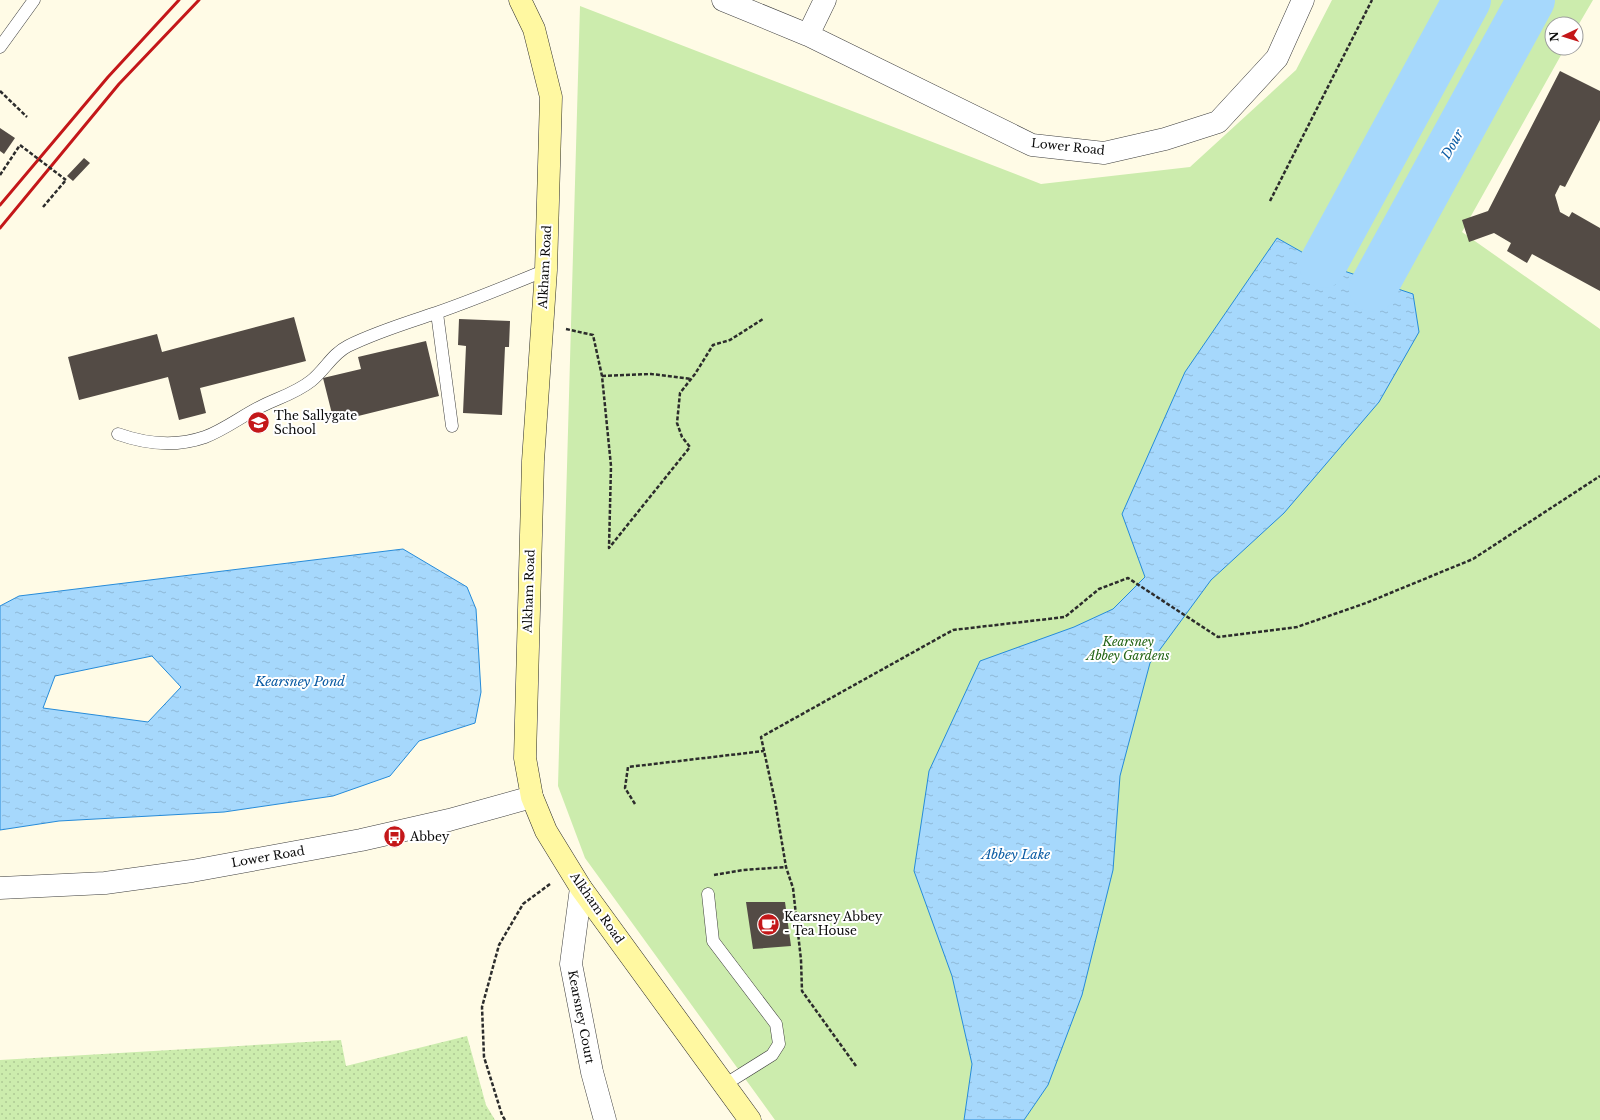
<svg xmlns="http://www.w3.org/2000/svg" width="1600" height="1120" font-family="'Libre Baskerville',serif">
<defs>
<pattern id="grass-dots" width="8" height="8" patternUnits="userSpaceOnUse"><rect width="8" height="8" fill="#ccecad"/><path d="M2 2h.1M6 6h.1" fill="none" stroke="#aec994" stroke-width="1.8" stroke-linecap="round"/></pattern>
<pattern id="water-ripples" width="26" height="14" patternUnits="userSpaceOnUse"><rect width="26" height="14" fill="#a6d8fc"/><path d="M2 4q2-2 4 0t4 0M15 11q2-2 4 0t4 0" fill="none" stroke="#8eb8d7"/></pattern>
</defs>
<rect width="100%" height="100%" fill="#fffbe6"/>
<path fill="url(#grass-dots)" d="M467,1036L486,1105L495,1120H0V1060L341,1040L346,1066Z"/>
<path fill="#ccecad" d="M1332,0H1593L1576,29V24H1552V48H1565L1462,232L1600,329V1120H775L585,858L558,786L580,6L1041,184L1190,167L1296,70Z"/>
<path fill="url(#water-ripples)" stroke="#268bd9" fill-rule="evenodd" d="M1277,238L1323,264L1413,294L1419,332L1379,402L1284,513L1211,580L1150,663L1120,776L1113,870L1082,995L1048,1085L1024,1120H964L972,1064L952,976L914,871L929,771L980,661L1074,627L1113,609L1145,577L1122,514L1185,372Z
M403,549L467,587L476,609L481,692L475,723L419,741L390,776L333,796L224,812L59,821L0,830V606L19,596ZM152,656L181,687L148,722L43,708L55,676Z"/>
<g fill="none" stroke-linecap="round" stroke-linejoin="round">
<path stroke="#a6d8fc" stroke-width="48" d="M1323,264L1467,0
M1373,288L1531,0"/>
</g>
<path fill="#534b45" d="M1560,71L1600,91V120L1565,187L1560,185L1555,195L1560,212L1569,217L1572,212L1600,228V291L1532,254L1527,263L1507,251L1511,243L1494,233L1469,242L1462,220L1488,211Z
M0,128L15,138L4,154L0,151Z
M84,158L90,163L73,181L67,176Z
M294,317L306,361L200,388L206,413L179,420L168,377L79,400L68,357L157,334L162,352Z
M459,319L510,321L509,347H505L502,415L463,413L466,346L458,345Z
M426,341L439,396L334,422L323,378L361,369L358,357Z
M746,902H785L791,946L753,949Z"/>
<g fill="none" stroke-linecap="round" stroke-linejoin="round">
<defs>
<path id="lane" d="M0,47L34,0
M437,313L452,426
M118,434C146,444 176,447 205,437C224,430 242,416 260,407C278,398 296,393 311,381C325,370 332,354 348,346C376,332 406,323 436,313C473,300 510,285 546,270
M708,894L713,941L776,1024L779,1044L772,1055L724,1085"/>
<path id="street" d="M723,0L808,35L1032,145L1104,153L1165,139L1218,122L1277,58L1303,0
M808,35L825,0
M0,888L105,883L192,871L361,840L449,820L532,797
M581,888L571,964L592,1072L605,1120"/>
<path id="secondary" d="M520,0L534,29L551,97L546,270L533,461L525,758L532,797L546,831L581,888L750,1120"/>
</defs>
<use href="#lane" stroke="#3d3d3d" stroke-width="13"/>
<use href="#street" stroke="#3d3d3d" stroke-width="23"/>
<use href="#secondary" stroke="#2c2c2c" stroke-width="23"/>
<path stroke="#2c2c2c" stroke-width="2.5" stroke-dasharray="4 2" stroke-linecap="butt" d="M0,91L27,117
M0,175L20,145
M1270,201L1372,0
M43,207L66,180
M566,329L593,335L602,376L611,466L609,548L690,447L682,437L677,423L680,393L695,374L713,345L730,340L763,319
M602,376L651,374L691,379
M635,804L625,788L628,767L764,751
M714,875L743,870L786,867
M856,1066L802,991L801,960L793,888L786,867L775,801L761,737L953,630L1065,617L1099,589L1128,578L1218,637L1297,627L1366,603L1473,559L1600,476
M505,1120L502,1115L484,1057L482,1007L499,945L523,904L550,884"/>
<use href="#lane" stroke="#fff" stroke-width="12"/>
<use href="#street" stroke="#fff" stroke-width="22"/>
<use href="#secondary" stroke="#fff8a1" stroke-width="22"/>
<path stroke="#c41719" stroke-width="3" d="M0,205L108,77L179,0
M0,228L119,84L199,0"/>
<path stroke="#2c2c2c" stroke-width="2.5" stroke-dasharray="4 2" stroke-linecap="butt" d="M20,145L66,180"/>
</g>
<defs>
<symbol id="school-disc" viewBox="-11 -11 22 22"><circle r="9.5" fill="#c41719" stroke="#fff"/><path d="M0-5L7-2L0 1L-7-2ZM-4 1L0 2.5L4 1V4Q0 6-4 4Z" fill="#fff"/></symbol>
<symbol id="bus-disc" viewBox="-11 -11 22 22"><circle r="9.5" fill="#c41719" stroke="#fff"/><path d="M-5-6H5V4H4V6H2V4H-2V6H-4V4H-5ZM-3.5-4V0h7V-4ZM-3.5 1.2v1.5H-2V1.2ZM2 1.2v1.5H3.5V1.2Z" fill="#fff"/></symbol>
<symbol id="cafe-disc" viewBox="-11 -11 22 22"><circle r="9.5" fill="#c41719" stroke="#fff"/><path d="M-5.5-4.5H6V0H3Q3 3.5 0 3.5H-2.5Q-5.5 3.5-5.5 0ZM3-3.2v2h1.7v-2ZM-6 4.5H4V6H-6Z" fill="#fff"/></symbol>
</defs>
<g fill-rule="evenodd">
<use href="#school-disc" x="246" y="410" width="25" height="25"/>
<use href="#bus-disc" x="382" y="824" width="25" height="25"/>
<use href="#cafe-disc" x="756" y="912" width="25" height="25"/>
</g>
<g text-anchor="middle" stroke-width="4" stroke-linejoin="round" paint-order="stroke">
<g font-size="12" fill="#0a0a0a" stroke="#fff">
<text transform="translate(1068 147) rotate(6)" y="4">Lower Road</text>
<text transform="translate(545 267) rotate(-87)" y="4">Alkham Road</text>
<text transform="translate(529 591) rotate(-88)" y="4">Alkham Road</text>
<text transform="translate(268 857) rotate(-10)" y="4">Lower Road</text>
<text transform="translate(597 908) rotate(55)" y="4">Alkham Road</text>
<text transform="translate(581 1017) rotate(79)" y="4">Kearsney Court</text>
</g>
<g font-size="12" fill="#0a0a0a" stroke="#fff" text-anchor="start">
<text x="274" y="420">The Sallygate<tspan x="274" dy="14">School</tspan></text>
<text x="410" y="841">Abbey</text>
<text x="784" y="921">Kearsney Abbey<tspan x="784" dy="14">- Tea House</tspan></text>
</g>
<g font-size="12" font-style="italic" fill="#246516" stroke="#fff">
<text x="1128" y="646">Kearsney<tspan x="1128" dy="14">Abbey Gardens</tspan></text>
</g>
<g font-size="13" font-style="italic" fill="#0a5ba4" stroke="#fff">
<text transform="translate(1452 144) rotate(-61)" y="5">Dour</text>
<text x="300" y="686">Kearsney Pond</text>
<text x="1016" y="859">Abbey Lake</text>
</g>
</g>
<g transform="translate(1564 36) rotate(266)"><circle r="19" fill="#ffffff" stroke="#9d9d9d"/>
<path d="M0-3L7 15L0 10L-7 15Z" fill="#c41719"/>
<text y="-6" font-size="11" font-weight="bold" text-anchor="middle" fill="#0a0a0a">N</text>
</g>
</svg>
